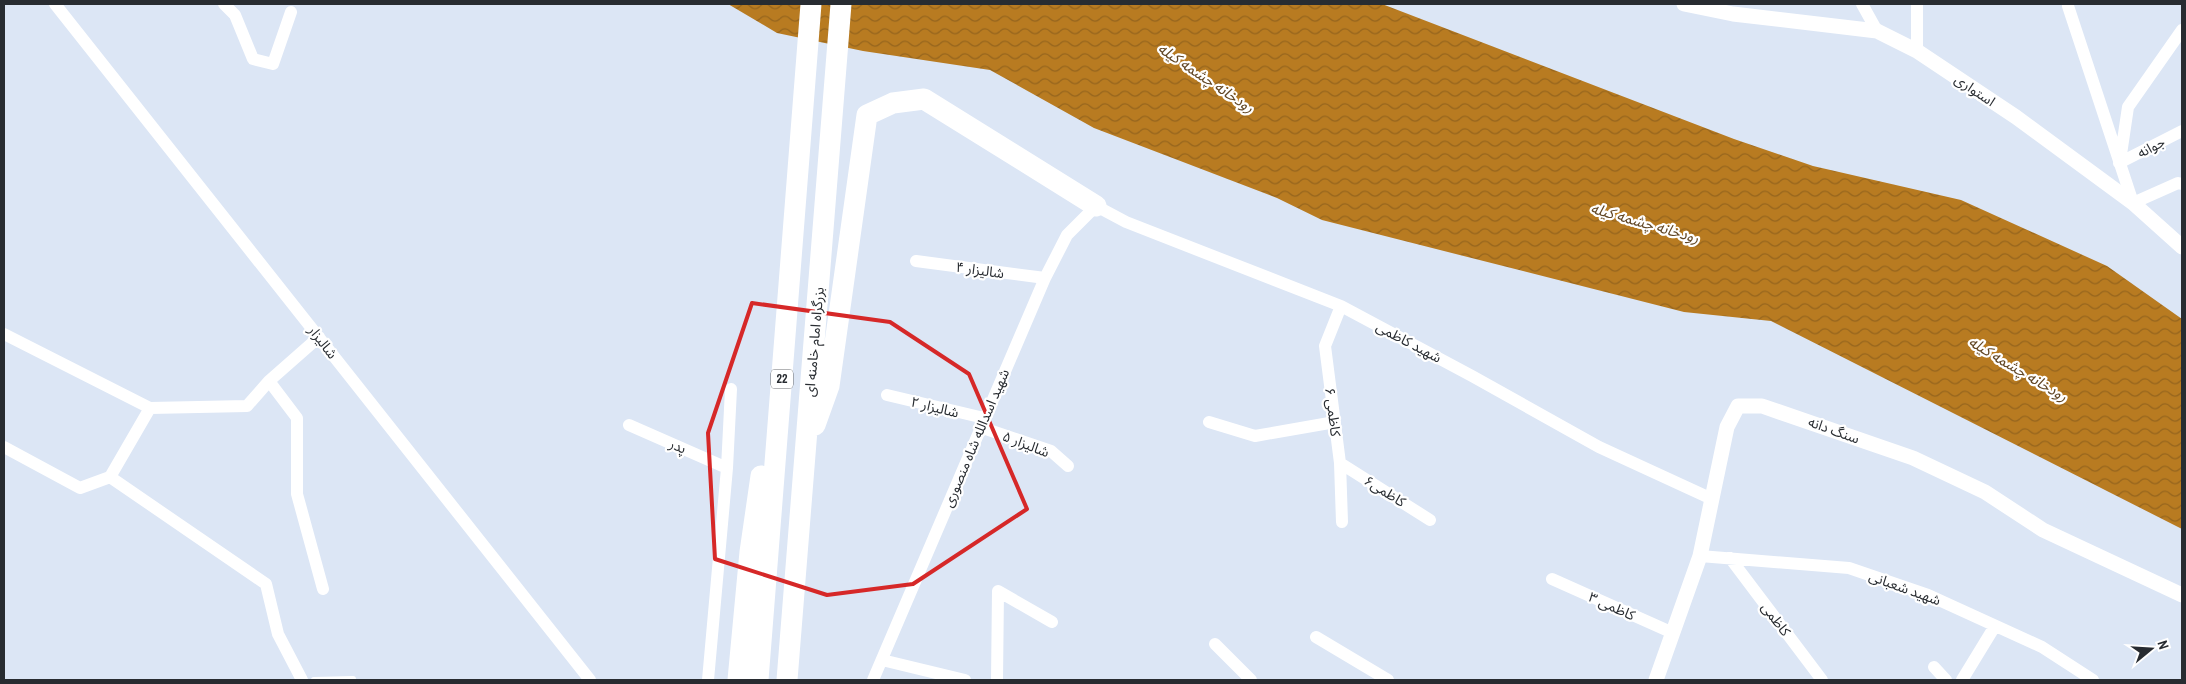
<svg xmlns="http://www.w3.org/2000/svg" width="2186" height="684" font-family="'Archivo Narrow','Noto Sans Arabic',sans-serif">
<defs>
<pattern id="water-waves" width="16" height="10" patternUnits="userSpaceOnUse" patternTransform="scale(1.25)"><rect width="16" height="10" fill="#b87b21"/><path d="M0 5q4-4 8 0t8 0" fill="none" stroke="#96651d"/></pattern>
</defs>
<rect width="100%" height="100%" fill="#dce6f5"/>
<path fill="url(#water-waves)" d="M728,4H1382L1734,139L1813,166L1961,200L2107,266L2182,319V529L1771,321L1684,312L1322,220L1277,198L1094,128L990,70L863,51L777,33Z"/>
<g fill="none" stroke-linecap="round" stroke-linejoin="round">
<path stroke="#fff" stroke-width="6" d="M314,680L353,679"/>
<path stroke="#fff" stroke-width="12" d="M55,4L590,680
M224,4L235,15L253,59L273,64L291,12
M1862,4L1877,31
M2068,6L2133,203L2178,183L2182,184
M1917,51V4
M2120,161L2128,107L2182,30
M2119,163L2182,131
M916,261L1045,278
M1341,306L1325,346L1340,463L1342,522
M4,334L150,408
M269,381L297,418V494L323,589
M887,395L984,418
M1209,422L1255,436L1335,422
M629,425L727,468
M980,427L1051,451L1068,466
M4,447L80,488L110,477L150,408L247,406L269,381L319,337
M1340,463L1430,520
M110,477L266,584L278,634L302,680
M1700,556L1849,568L1928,595L2042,647L2093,680
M1730,558L1822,680
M1552,579L1673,633
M1316,637L1388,680
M1215,644L1251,680
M882,660L965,680
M1934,667L1946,680
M708,680L727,468L731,389
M873,680L1045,278L1067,235L1096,206L1126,222L1341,306L1472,376L1599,447L1712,499
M997,680L998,591L1052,622
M1962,680L1995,626"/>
<path stroke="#fff" stroke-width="15" d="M1684,4L1733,14L1877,31L1917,51L2016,117L2133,203L2182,247
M1656,680L1700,556L1727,427L1738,406H1762L1913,458L1985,492L2043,530L2182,595"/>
<path stroke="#fff" stroke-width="21" d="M815,425L829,386L867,115L893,103L924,99L1096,206
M738,680L750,552L761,476
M758,680L811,4
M787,680L841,4"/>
</g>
<path fill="none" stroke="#d62828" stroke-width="4" stroke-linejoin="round" d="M752,303L890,322L969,374L1027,509L913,584L827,595L715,559L708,433Z"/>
<g text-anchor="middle" stroke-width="4.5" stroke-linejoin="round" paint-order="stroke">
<rect fill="#fff" stroke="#686b6f" stroke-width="1" x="771" y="369.5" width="22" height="19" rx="4"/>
<g font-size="12" font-weight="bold" fill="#282c31">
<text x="782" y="383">22</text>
</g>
<g font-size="14" fill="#282c31" stroke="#fff">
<text transform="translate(1975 90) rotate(34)" y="5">استواری</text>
<text transform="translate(2151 147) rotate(-27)" y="5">جوانه</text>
<text transform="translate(980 270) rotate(8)" y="5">شالیزار ۴</text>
<text transform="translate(323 342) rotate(52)" y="5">شالیزار</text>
<text transform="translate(814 342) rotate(-85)" y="5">بزرگراه امام خامنه ای</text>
<text transform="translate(1409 342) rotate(28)" y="5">شهید کاظمی</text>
<text transform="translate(935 407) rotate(14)" y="5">شالیزار ۲</text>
<text transform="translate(1333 412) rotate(83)" y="5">کاظمی ۶</text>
<text transform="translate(1834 430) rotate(20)" y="5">سنگ دانه</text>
<text transform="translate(976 438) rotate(-67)" y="5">شهید اسدالله شاه منصوری</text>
<text transform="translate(1026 444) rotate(21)" y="5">شالیزار ۵</text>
<text transform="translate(678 446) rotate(24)" y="5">پدر</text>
<text transform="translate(1385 491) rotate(32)" y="5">کاظمی۶</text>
<text transform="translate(1905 588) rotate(20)" y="5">شهید شعبانی</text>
<text transform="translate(1612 606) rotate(24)" y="5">کاظمی ۳</text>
<text transform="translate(1776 619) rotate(53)" y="5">کاظمی</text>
</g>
<g font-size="15" font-style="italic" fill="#624725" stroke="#fff">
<text transform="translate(1206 78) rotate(34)" y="5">رودخانه چشمه کیله</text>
<text transform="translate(1645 223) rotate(16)" y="5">رودخانه چشمه کیله</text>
<text transform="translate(2018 369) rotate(31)" y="5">رودخانه چشمه کیله</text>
</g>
</g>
<rect width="2186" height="684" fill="none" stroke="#282c31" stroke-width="10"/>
<g transform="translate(2151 649) rotate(72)" stroke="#ffffff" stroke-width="4" paint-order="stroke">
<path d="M0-4L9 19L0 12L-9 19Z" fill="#282c31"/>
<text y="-8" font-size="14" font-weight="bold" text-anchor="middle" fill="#282c31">N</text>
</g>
</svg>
